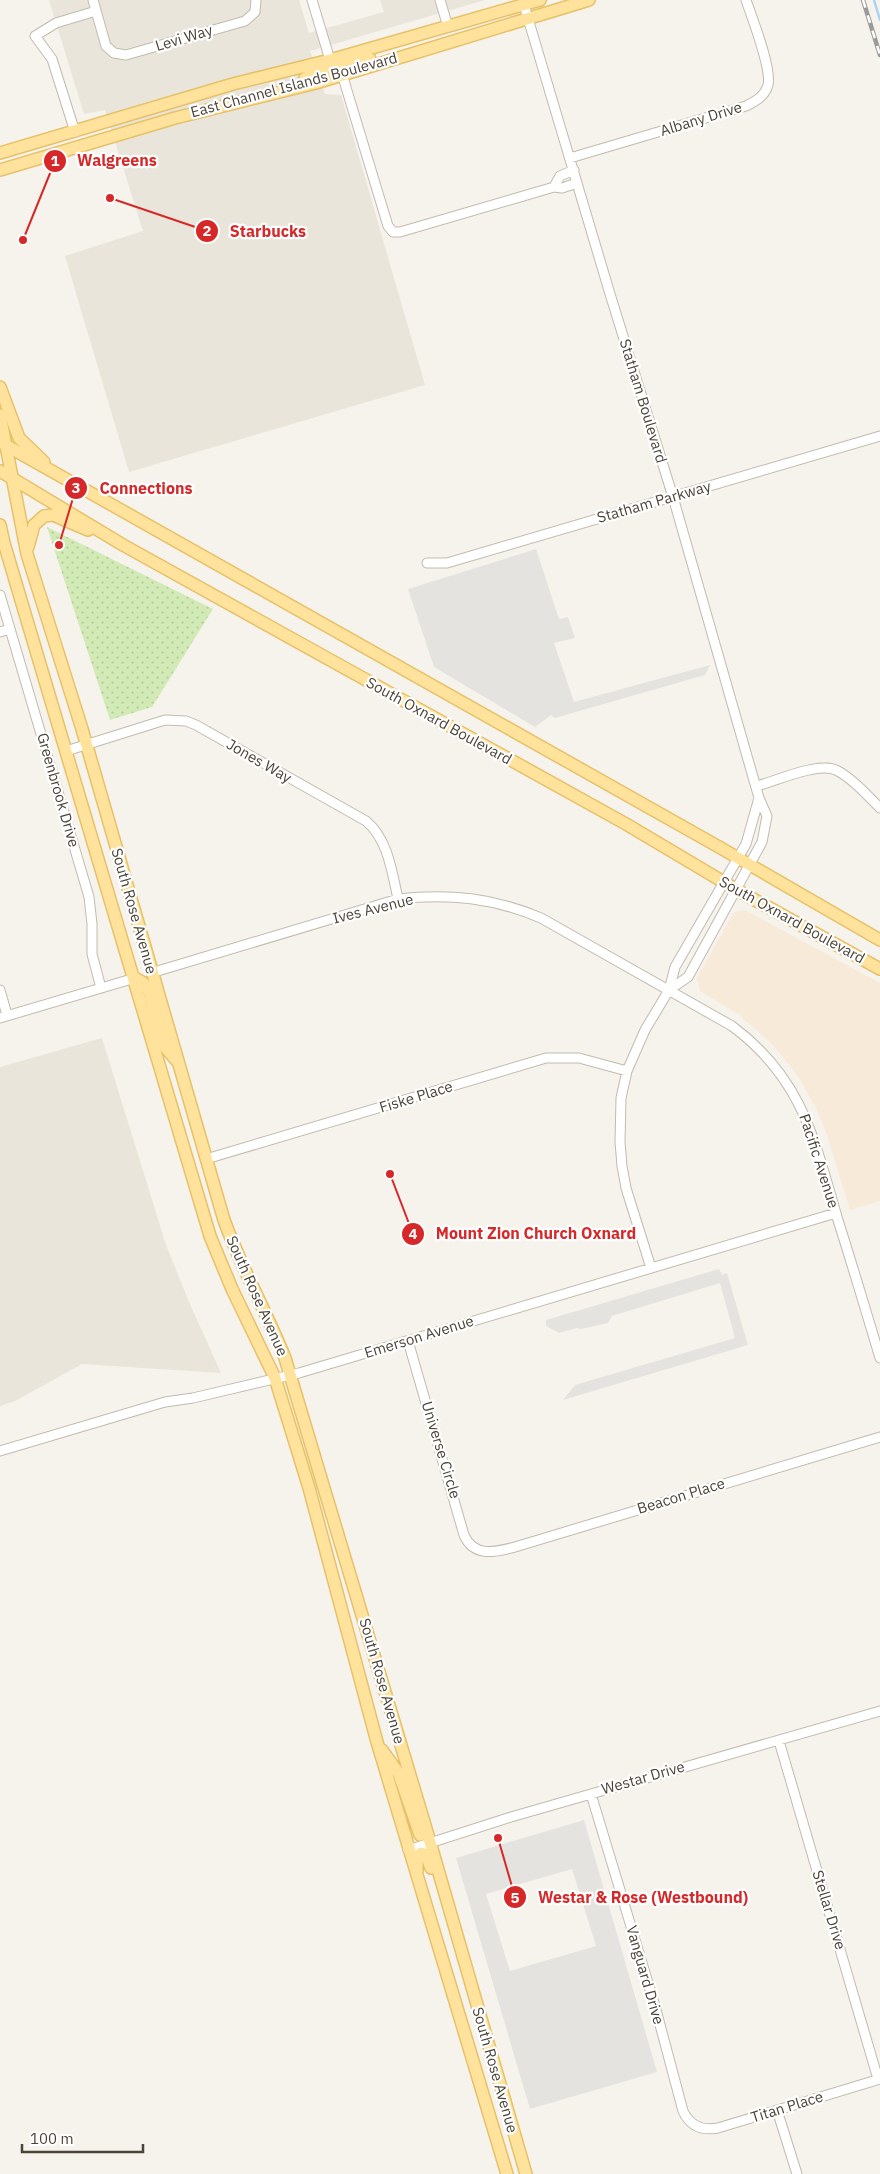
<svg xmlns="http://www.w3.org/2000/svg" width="880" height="2174" font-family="'IBM Plex Sans',sans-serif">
<defs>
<pattern id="park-dots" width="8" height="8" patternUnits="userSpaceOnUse" patternTransform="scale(1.25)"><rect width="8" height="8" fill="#d2eab5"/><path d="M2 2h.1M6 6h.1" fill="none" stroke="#b6ca9c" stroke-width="1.8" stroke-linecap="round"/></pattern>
</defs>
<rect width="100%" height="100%" fill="#f6f3ec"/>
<path fill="#eae5da" d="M49,0H299L309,33L384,12L380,0H485L310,51L325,94L341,95L425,385L129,472L65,256L143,231L105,110L84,114Z
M102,1038L166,1245L189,1302L221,1373L82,1364L15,1401L0,1406V1067Z"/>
<path fill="#f7ead8" d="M745,910L880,983V1201L850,1210L827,1135L817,1110L798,1076L772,1044L738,1014L700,991L697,978L734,912Z"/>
<path fill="url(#park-dots)" d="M47,527L213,609L152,707L110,720Z"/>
<path fill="#e5e3e0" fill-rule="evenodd" d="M536,549L559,619L568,617L575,638L554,643L574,702L710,665L705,675L555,718L551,715L535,727L434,667L408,589Z
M719,1269L722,1275L727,1273L748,1345L563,1400L575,1385L735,1338L720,1283L612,1316L608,1323L581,1329L577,1328L559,1333L546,1326V1320Z
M584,1820L657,2072L530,2109L456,1858ZM572,1869L596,1946L510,1971L486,1894Z"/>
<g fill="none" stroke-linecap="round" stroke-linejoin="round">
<path stroke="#a9d4f2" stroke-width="2.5" d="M874,0L880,20"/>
<defs>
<path id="minor" d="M93,0L106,46L114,53L126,55L245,21L255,12L256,0
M312,0L330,60
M440,0L448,27
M524,5L610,294L673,497L759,798L767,816L762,842L688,977L669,990L645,1030L627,1071L621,1098L620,1142L622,1166L626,1188L651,1268
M342,74L388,226L393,232H400L554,187L562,188L577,183
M75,132L52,59L35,36L56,23L96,11
M570,158L746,106C756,101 765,96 768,85C772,68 752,18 746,0
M554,187L560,176L574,170
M427,563H447L880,436
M0,595L89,897L92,924V954L101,988
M0,632L10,629
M66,751L165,720L186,721L196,725L366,821C388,839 392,872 398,899
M757,786C776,781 817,762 836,770C852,778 867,795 880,808
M151,973L398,899C449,893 494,898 541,918L732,1026C802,1078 814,1138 837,1217C852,1264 866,1311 880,1358
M0,990L7,1015
M669,990L675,967L746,844L759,798
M0,1018L135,978
M206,1159L546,1058H579L627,1071
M408,1341L464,1535C474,1558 496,1552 515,1547L880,1437
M0,1451L165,1402L193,1398L299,1373L836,1213
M779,1741L878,2079
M591,1794L655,2006L683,2111C690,2126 702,2131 718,2128L880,2079
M408,1850L511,1817L880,1711
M777,2110L797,2174"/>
<path id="major" d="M305,78L323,71L330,60C343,68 356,62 370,59
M0,153L233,84L330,60L540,0
M0,170L175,118L316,83L589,0
M0,387L19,438L44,462
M0,415L27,554L82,729L224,1220C241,1267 266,1311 285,1358L430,1842L526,2174
M2,443L719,847L880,940
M0,471L123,545L626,824L737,890L880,969
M0,525L4,543L210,1236L232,1289L275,1378L309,1488L377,1742L507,2174
M28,547L34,525L44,516L53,515L88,530
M135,978L142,982L148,988L165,1047L176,1060
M382,1750L399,1774L420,1835
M417,1871V1857L421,1853L426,1855L431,1868"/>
</defs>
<use href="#minor" stroke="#c2bbae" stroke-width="11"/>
<use href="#major" stroke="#e6c16a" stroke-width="14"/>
<use href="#minor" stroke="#fff" stroke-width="9"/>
<use href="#major" stroke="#ffe39c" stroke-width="11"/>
<defs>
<path id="rail" d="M863,0L880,55"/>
</defs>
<use href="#rail" stroke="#9a9a9a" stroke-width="4.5"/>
<use href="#rail" stroke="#fff" stroke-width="2.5" stroke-dasharray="8" stroke-linecap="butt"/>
</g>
<g text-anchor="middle" stroke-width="4.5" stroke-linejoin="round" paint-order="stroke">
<g font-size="15" fill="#4b4439" stroke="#fff">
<text transform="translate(184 38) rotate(-17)" y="5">Levi Way</text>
<text transform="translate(294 85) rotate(-15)" y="5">East Channel Islands Boulevard</text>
<text transform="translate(701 119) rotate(-17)" y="5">Albany Drive</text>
<text transform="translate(643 401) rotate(73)" y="5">Statham Boulevard</text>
<text transform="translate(654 502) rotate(-16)" y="5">Statham Parkway</text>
<text transform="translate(439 721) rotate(29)" y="5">South Oxnard Boulevard</text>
<text transform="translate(259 761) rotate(30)" y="5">Jones Way</text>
<text transform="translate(58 790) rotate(74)" y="5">Greenbrook Drive</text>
<text transform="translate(373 909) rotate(-14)" y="5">Ives Avenue</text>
<text transform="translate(134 911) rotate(74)" y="5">South Rose Avenue</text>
<text transform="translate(792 920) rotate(29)" y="5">South Oxnard Boulevard</text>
<text transform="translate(416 1097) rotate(-17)" y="5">Fiske Place</text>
<text transform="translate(819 1161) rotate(72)" y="5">Pacific Avenue</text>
<text transform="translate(257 1296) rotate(66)" y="5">South Rose Avenue</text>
<text transform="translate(419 1337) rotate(-17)" y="5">Emerson Avenue</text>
<text transform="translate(441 1450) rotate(73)" y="5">Universe Circle</text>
<text transform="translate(681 1496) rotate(-17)" y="5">Beacon Place</text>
<text transform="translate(382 1681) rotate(74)" y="5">South Rose Avenue</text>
<text transform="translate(643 1778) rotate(-16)" y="5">Westar Drive</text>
<text transform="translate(829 1910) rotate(73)" y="5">Stellar Drive</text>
<text transform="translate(645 1975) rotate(74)" y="5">Vanguard Drive</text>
<text transform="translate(495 2070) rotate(74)" y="5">South Rose Avenue</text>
<text transform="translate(787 2107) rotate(-17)" y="5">Titan Place</text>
</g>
</g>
<path fill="none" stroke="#d62828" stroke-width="2" d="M23 240L55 161M110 198L207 231M59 545L76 488M390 1174L413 1234M498 1838L515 1897"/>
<g fill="#d62828" stroke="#fff" stroke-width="2">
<circle cx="23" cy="240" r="5"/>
<circle cx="110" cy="198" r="5"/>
<circle cx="59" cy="545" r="5"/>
<circle cx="390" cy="1174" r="5"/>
<circle cx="498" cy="1838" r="5"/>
<circle cx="55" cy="161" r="12"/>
<circle cx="207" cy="231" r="12"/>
<circle cx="76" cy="488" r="12"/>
<circle cx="413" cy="1234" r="12"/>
<circle cx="515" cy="1897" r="12"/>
</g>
<g font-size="15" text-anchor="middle" font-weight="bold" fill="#fff">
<text x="55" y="166">1</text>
<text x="207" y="236">2</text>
<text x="76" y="493">3</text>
<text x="413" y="1239">4</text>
<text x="515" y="1903">5</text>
</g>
<g font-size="16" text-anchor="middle" font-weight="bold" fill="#d62828" stroke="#fff" stroke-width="4.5" stroke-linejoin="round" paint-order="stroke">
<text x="117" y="166">Walgreens</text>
<text x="268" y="237">Starbucks</text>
<text x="146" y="494">Connections</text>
<text x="536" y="1239">Mount Zion Church Oxnard</text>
<text x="643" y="1903">Westar &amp; Rose (Westbound)</text>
</g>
<path d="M22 2144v8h121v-8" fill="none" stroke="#4b4439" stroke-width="2.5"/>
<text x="30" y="2144" font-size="15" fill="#4b4439" stroke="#ffffff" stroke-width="4" paint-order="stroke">100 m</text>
</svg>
